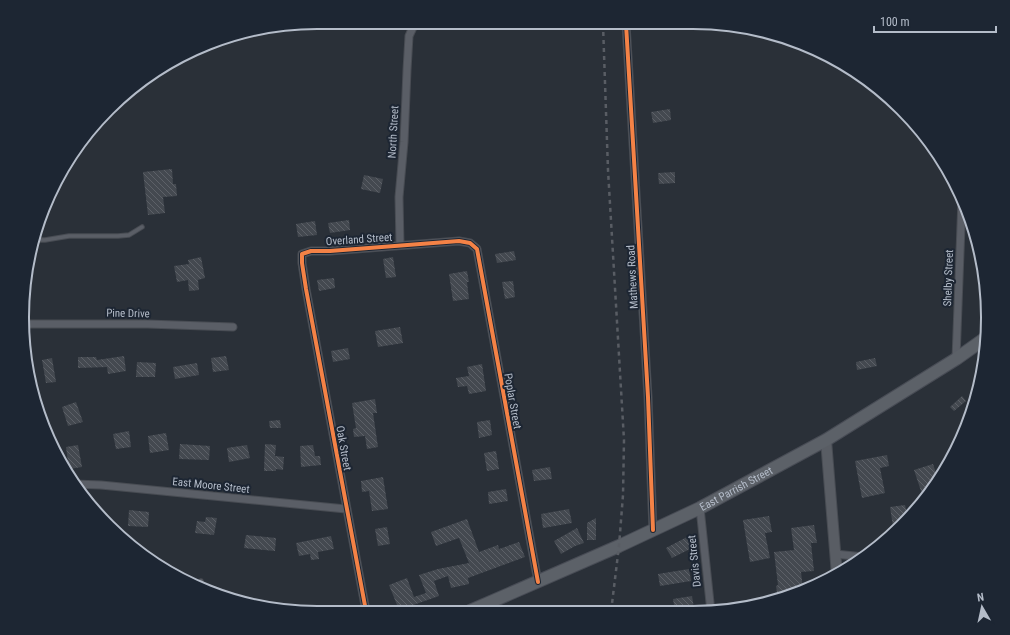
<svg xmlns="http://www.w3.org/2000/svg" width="1010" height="635" font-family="'Roboto Condensed',sans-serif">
<defs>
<pattern id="building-back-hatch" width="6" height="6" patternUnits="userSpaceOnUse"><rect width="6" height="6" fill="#444950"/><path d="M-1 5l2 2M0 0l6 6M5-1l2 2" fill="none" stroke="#5d6168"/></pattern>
</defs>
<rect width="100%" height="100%" fill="#2a3038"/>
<path fill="url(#building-back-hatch)" d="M670,109L671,120L653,123L651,112Z
M172,169L173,184H176L177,196L163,197L165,213L148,215L143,172Z
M675,172V183L659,184L658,173Z
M364,175L383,179L380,193L361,189Z
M349,220L350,230L330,233L328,223Z
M315,221L317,235L298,237L296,224Z
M514,251L516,260L497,263L495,254Z
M201,257L205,278L198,280L199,290L189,291L188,280L177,282L174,266L189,264L188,260Z
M393,257L396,277L386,278L383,259Z
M467,271L469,282H467L469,299L453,301L449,274Z
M334,278L335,288L319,291L317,280Z
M513,281L515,297L505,299L502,282Z
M400,327L403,343L378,347L375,331Z
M348,348L350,359L333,362L331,351Z
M124,356L126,371L108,374L107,367L78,368V357H96L97,360Z
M226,356L229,370L213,372L211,358Z
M52,358L56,382L46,383L42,360Z
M875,358L877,366L857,370L856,362Z
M137,362L156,363L155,377H136Z
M197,363L199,375L175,379L173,367Z
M482,364L486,391L469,394L467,386L458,387L456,378L469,376L467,367Z
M962,396L966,401L954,411L950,407Z
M375,399L377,413H373L378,447L367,449L365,436L354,437L353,429L356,428L352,403Z
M76,402L83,422L68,426L62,407Z
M280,420L281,428H270L269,421Z
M490,420L492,435L479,438L477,422Z
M129,431L131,447L116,449L113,434Z
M166,433L169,450L150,453L148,436Z
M180,444L210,446L209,460L179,459Z
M265,444L276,445L275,456L284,457L283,470L276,469V471H264Z
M78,445L82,467L69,469L66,447Z
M247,445L250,458L229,462L227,448Z
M313,445L315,456H320L321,465L301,467L300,446Z
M496,451L499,469L487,471L484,453Z
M887,455L889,466L880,468L885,493L862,498L855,461Z
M933,464L938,479L924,500L914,470Z
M550,467L552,479L534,481L532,470Z
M383,477L388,509L372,511L369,491L362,492L361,481Z
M506,489L508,501L489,504L488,492Z
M905,505L908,518L894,533L890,507Z
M569,509L572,523L543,528L541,514Z
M129,510L149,512L148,527L128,526Z
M769,516L772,532L765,533L770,558L750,562L743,520Z
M206,517L217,518L214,535L195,533L197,521L205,522Z
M596,518V540H587V523Z
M467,519L479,552L498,545L499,549L519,542L525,557L468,578L469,584L451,588L448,576L434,581L439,596L399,610L389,585L407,578L414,597L426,593L419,575L438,569L469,563L459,538L436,546L431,532Z
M814,525L817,543H811L814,571L801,572L803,589L778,599L776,586L778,585L774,552L794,550L791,528Z
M387,527L390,544L378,546L375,529Z
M577,528L584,543L575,546L561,554L554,541Z
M246,535L276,538L275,551L244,548Z
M331,536L334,549L318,552L319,559L311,560L310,554L299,556L296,543Z
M687,537L692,548L672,558L666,548Z
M689,569L691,581L660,586L658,574Z
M692,596L694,608L675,611L673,599Z
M555,605L557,612H538V611Z"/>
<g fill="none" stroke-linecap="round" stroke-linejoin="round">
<defs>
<path id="lane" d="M35,240H45L69,236H118L129,235L142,227
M201,581L203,590"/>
<path id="street" d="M626,24L648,397L653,530
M400,245L399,197L404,142L407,70L409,36L415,23
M23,324H147L233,327
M956,359L962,199
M74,484L101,485L346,509
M700,508L711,612
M835,554L864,557
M366,611L306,289L302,263V254L311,251H330L459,241L470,243L477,249L538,582"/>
<path id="secondary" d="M826,440L837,575"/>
<g id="primary">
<path id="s1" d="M470,611L619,546L700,508L826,440L956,359L987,337"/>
</g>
</defs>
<use href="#lane" stroke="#484c53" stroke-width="5.5"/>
<use href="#street" stroke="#484c53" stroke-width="9"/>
<use href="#secondary" stroke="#484c53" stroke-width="12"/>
<use href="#primary" stroke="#484c55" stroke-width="14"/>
<use href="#lane" stroke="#5a5e66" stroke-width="3.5"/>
<use href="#street" stroke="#5a5e66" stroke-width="7"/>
<use href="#secondary" stroke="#595d64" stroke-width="10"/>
<use href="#primary" stroke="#5c6168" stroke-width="12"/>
<path stroke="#595d64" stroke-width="2.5" stroke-dasharray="4 4" stroke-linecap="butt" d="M603,24L608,170L624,440L623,495L619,546L611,612"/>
<defs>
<path id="cycleway" d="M626,24L648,397L653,530
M366,611L306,289L302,263V254L311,251H330L459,241L470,243L477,249L538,582"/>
</defs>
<use href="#cycleway" stroke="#1d2633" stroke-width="6"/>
<use href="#cycleway" stroke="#f48246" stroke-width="4"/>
</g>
<g text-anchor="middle" stroke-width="4" stroke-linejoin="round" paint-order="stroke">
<g font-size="11" fill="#b4bcc9" stroke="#1d2633">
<text transform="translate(393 132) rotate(-87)" y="4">North Street</text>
<text transform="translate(359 239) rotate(-4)" y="4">Overland Street</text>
<text transform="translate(632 277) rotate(-93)" y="4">Mathews Road</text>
<text transform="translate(948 278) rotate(-88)" y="4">Shelby Street</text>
<text transform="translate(128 313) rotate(1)" y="4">Pine Drive</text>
<text transform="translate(513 401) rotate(80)" y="4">Poplar Street</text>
<text transform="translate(344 448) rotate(80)" y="4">Oak Street</text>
<text transform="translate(211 485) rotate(6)" y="4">East Moore Street</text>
<text dy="4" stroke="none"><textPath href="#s1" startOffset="293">East Parrish Street</textPath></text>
<text transform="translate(694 561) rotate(-96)" y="4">Davis Street</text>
</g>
</g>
<path d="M0 0H1010V635H0ZM317 29H693A288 288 0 0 1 981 317V318A288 288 0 0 1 693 606H317A288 288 0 0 1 29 318V317A288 288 0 0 1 317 29Z" fill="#1d2633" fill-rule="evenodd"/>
<path fill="none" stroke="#b4bcc9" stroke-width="2" d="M317 29H693A288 288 0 0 1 981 317V318A288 288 0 0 1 693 606H317A288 288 0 0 1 29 318V317A288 288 0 0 1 317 29Z"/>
<g transform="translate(982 607) rotate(351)" stroke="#1d2633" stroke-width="3" paint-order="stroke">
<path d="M0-3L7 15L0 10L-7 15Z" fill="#b4bcc9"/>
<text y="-6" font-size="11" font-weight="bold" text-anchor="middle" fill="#b4bcc9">N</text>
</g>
<path d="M874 26v6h122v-6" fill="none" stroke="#b4bcc9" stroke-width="2"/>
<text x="880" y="26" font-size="12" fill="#b4bcc9" stroke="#1d2633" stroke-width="3" paint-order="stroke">100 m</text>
</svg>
